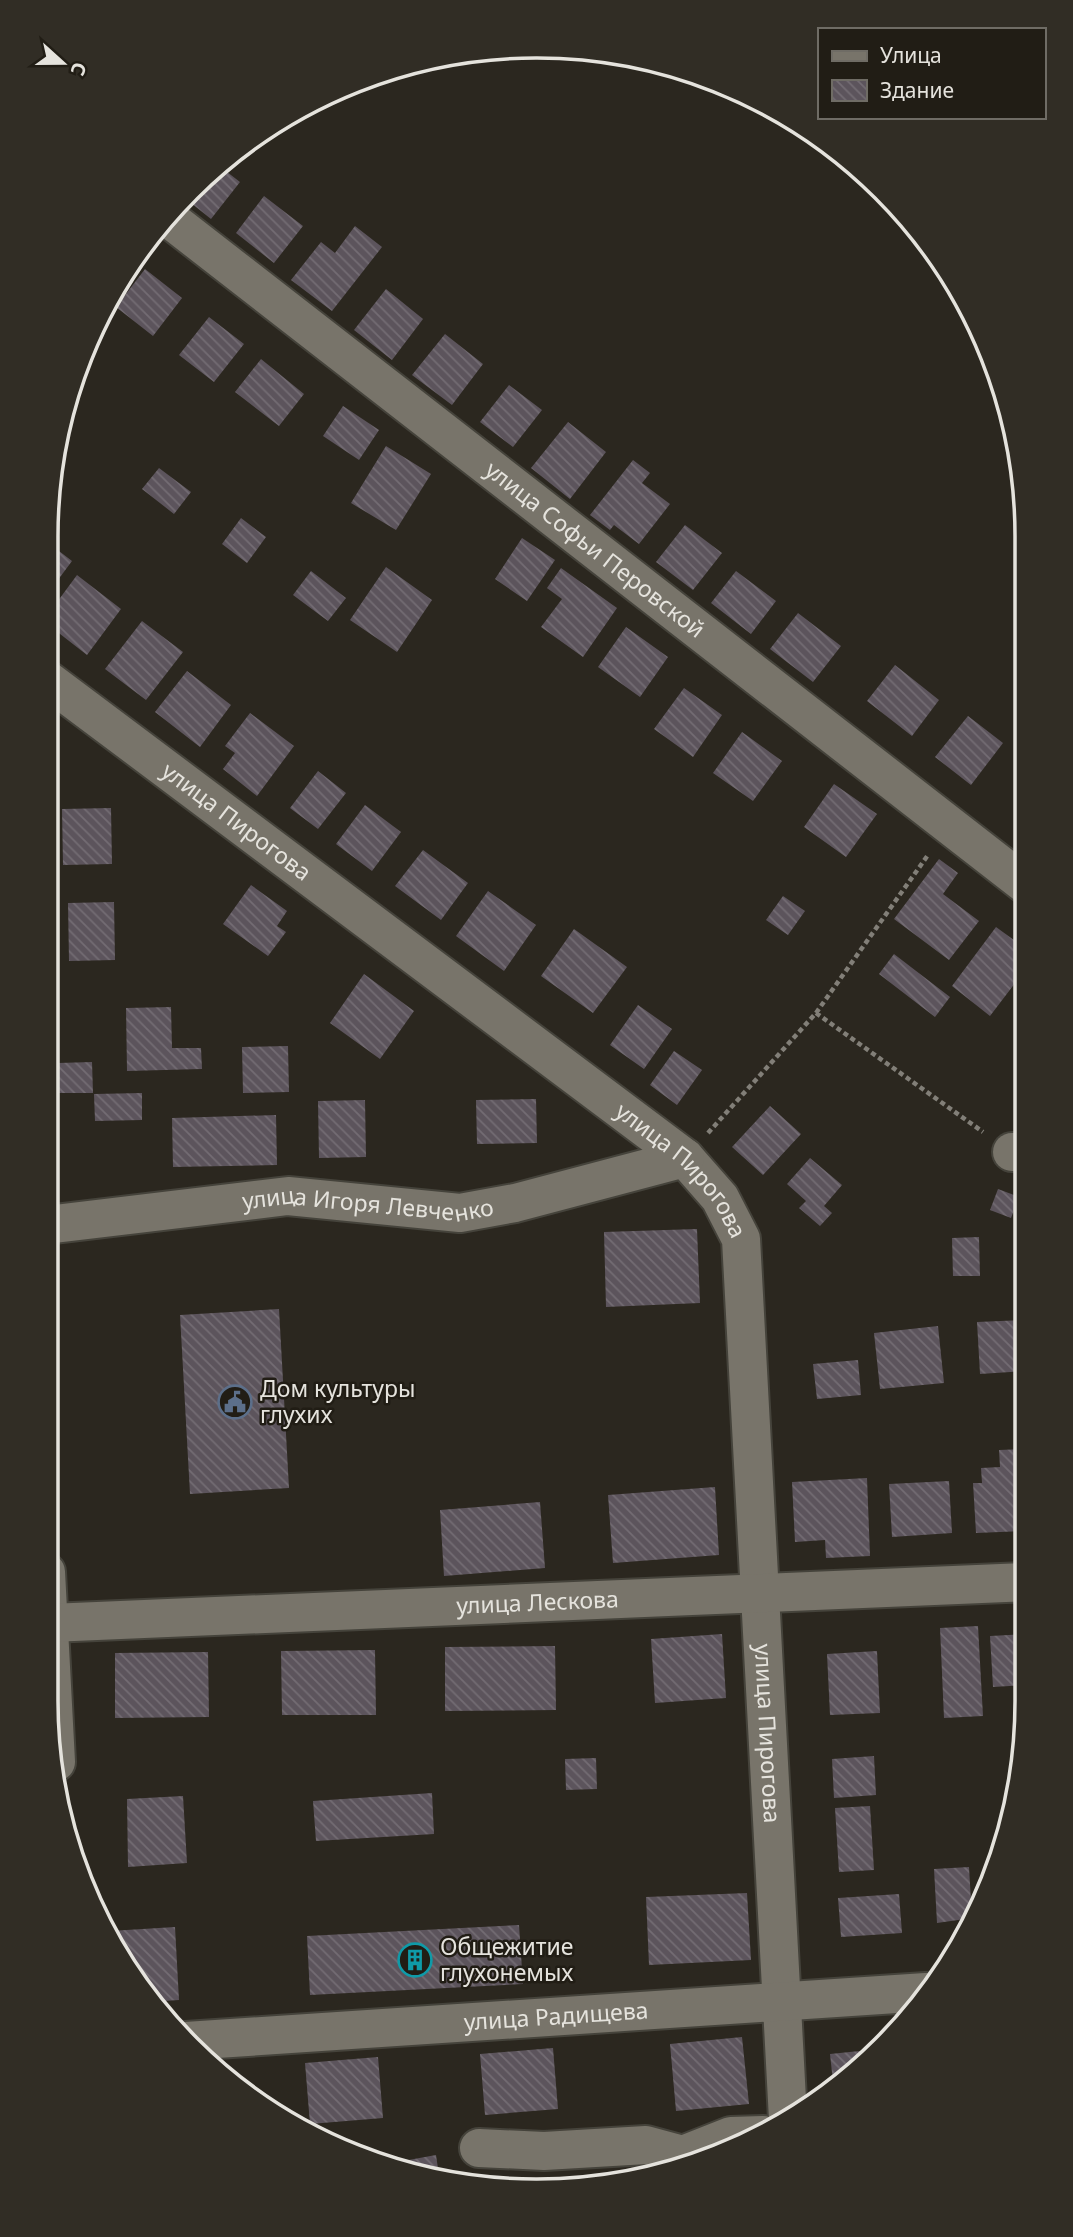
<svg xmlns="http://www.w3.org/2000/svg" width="1073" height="2237" font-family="'Noto Sans',sans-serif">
<defs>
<pattern id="building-back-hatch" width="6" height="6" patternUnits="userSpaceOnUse" patternTransform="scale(1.75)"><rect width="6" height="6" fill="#5c545c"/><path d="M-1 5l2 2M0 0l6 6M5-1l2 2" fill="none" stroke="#736c73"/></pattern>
</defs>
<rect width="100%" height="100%" fill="#2b271f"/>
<path fill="url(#building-back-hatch)" d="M218,165L240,182L211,219L186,199L201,180Z
M264,196L303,226L274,263L236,233Z
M355,226L382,247L332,311L291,280L321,242L335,253Z
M145,269L182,298L153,336L116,307Z
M386,289L423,319L392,360L354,330Z
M209,317L244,344L214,382L179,355Z
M445,334L483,364L452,405L412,375Z
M261,359L304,394L279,426L235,392Z
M509,385L542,410L513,447L480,422Z
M343,406L379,430L359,460L323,436Z
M568,422L606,452L570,499L531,468Z
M386,446L431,474L396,530L351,503Z
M633,460L650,473L642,483L670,504L639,544L614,525L610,530L590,515Z
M159,468L191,492L174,514L142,489Z
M241,518L266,537L247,563L222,544Z
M685,525L722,553L693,590L656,562Z
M522,538L555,560L527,601L495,579Z
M46,541L72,561L46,596Z
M386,567L432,600L397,652L350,620Z
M561,568L617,608L583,657L541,627L562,599L547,588Z
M311,571L346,598L328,621L293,595Z
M736,571L776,601L751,634L711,603Z
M77,575L121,609L87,655L46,623V617Z
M798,613L841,646L813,682L770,649Z
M142,621L183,652L146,700L105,669Z
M626,627L668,657L640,697L598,667Z
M895,665L939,700L912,736L867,701Z
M187,671L231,705L200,747L155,712Z
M684,688L722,715L693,757L654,729Z
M250,713L294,746L257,796L223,769L235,753L225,746Z
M968,716L1003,743L971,785L935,757Z
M742,732L782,761L753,801L713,773Z
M318,771L346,793L318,829L290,808Z
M834,784L877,814L846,857L804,827Z
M365,805L401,832L372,871L336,844Z
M111,808L112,864L63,865L62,809Z
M423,850L468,883L441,920L395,886Z
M939,859L958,873L943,894L979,921L949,960L894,919Z
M251,885L287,911L277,926L286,932L268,956L223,924Z
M488,891L536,925L504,971L456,936Z
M783,896L805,911L788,935L766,920Z
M114,902L115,960L69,961L68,903Z
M996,927L1025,948V970L990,1016L952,986Z
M574,929L627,967L593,1013L541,976Z
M894,954L950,997L935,1017L879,974Z
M364,974L414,1011L380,1059L330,1023Z
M638,1005L672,1029L644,1069L610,1045Z
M171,1007L172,1048H201L202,1069L127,1071L126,1008Z
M1025,1023V1037L1019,1032Z
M288,1046L289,1092L243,1093L242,1047Z
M674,1051L702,1070L677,1105L650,1085Z
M92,1062L93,1093H59L58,1063Z
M142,1093V1120L95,1121L94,1094Z
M536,1099L537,1143L477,1144L476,1100Z
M365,1100L366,1157L319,1158L318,1101Z
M770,1106L801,1134L763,1175L732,1147Z
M276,1115L277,1165L173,1167L172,1118Z
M810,1158L842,1185L824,1206L832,1213L820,1226L799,1208L806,1201L787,1184Z
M998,1189L1019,1197L1011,1218L990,1210Z
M697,1229L700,1303L606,1307L604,1232Z
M979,1237L980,1276H953L952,1238Z
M279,1309L289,1488L190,1494L180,1315Z
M1026,1320V1371L980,1374L977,1322Z
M938,1326L944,1383L880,1389L874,1333Z
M858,1360L861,1395L817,1399L813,1364Z
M1027,1449V1531L976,1533L973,1483H982L981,1468L1000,1467L999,1450Z
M867,1478L870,1556L826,1558L825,1540L795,1542L792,1482Z
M949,1481L952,1533L892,1537L889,1484Z
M715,1487L719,1555L613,1563L608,1495Z
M540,1502L545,1568L444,1576L440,1510Z
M978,1626L983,1716L944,1718L940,1628Z
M722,1634L726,1698L655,1703L651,1639Z
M1027,1634V1685L993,1687L990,1636Z
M555,1646L556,1710L445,1711V1647Z
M375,1650L376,1715H282L281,1651Z
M877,1651L880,1713L830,1715L827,1654Z
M208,1652L209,1717L115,1718V1653Z
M874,1756L876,1795L834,1798L832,1759Z
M596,1758L597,1789L566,1790L565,1759Z
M432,1793L434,1834L316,1841L313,1801Z
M183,1796L187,1863L128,1867L127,1799Z
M870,1806L874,1870L839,1872L835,1808Z
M969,1867L972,1918L937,1923L934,1869Z
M993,1880L990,1889L982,1902L981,1881Z
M747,1893L751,1960L649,1965L646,1897Z
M899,1894L902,1933L841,1937L838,1898Z
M519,1925L523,1984L310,1995L307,1936Z
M175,1927L179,2000L149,2002L110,1931Z
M742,2037L749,2104L676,2111L670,2044Z
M553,2048L558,2109L485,2115L480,2054Z
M879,2049L835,2090L834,2091L830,2054Z
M378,2057L383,2118L310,2124L305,2063Z
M436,2155L440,2182L404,2168L403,2161Z"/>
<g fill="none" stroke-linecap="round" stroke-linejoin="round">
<defs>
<g id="minor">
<path id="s1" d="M167,217L1025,884"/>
<path id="s2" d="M46,679L685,1158L720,1198L741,1239L788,2119"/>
<path d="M1012,1152H1026"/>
<path id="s3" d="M46,1225L288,1196L460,1213L515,1203L685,1158"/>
<path d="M46,1572L56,1762"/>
<path id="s4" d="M50,1623L1027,1582"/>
<path id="s5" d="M186,2041L926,1992"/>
<path d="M479,2148L544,2151L646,2145L683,2155L731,2136L763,2135"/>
</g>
</defs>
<use href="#minor" stroke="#45433b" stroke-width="42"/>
<path stroke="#827f78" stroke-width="4.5" stroke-dasharray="5 3.5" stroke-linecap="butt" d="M816,1013L983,1132
M708,1133L816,1013L928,855"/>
<use href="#minor" stroke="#78746a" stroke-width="38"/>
</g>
<defs>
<symbol id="civic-ring" viewBox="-11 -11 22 22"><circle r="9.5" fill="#211d15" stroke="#5c6f8a" stroke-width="1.5"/><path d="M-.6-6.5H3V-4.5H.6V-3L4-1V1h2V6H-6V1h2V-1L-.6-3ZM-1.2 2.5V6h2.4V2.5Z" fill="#5c6f8a"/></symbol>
<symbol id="building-ring" viewBox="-11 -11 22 22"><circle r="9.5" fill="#211d15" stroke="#0f9aa8" stroke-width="1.5"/><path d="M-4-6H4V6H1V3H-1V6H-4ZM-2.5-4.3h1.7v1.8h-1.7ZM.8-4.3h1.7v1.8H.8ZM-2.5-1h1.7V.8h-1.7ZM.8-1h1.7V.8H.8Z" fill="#0f9aa8"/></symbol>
</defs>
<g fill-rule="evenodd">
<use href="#civic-ring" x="216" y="1383" width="38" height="38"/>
<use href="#building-ring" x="396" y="1941" width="38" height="38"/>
</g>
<g text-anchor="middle" stroke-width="5" stroke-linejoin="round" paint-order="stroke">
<g font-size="23" fill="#e5e3dd" stroke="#211d15">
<text dy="8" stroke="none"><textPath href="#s1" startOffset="542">улица Софьи Перовской</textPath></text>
<text dy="8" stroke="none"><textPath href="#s2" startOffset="238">улица Пирогова</textPath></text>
<text dy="8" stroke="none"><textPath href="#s2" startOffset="805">улица Пирогова</textPath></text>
<text dy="8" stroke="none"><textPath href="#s3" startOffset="324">улица Игоря Левченко</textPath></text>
<text dy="8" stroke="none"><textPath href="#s4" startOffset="488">улица Лескова</textPath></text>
<text dy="8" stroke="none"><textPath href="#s2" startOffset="1393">улица Пирогова</textPath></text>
<text dy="8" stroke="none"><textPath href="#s5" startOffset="371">улица Радищева</textPath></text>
</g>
<g font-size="23" fill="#e5e3dd" stroke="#211d15" text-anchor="start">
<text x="260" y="1397">Дом культуры<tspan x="260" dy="26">глухих</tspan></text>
<text x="440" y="1955">Общежитие<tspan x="440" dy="26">глухонемых</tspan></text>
</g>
</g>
<path d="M0 0H1073V2237H0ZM536 58H537A478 478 0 0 1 1015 536V1701A478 478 0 0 1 537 2179H536A478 478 0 0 1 58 1701V536A478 478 0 0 1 536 58Z" fill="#312d25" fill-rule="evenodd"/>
<path fill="none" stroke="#e5e3dd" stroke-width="3.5" d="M536 58H537A478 478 0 0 1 1015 536V1701A478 478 0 0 1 537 2179H536A478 478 0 0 1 58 1701V536A478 478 0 0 1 536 58Z"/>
<rect x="818" y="28" width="228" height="91" fill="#211d15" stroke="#6f6c65" stroke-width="2"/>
<rect x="832" y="51" width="35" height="10" fill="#78746a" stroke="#6f6c65" stroke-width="2"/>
<text x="880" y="63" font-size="21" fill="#e5e3dd">Улица</text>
<rect x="832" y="80" width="35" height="21" fill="url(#building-back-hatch)" stroke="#6f6c65" stroke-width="2"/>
<text x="880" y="98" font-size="21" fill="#e5e3dd">Здание</text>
<g transform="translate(63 63) rotate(111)" stroke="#211d15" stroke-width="5" paint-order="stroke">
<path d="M0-5L12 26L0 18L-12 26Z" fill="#e5e3dd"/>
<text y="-10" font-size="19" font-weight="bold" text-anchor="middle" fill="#e5e3dd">С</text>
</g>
</svg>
